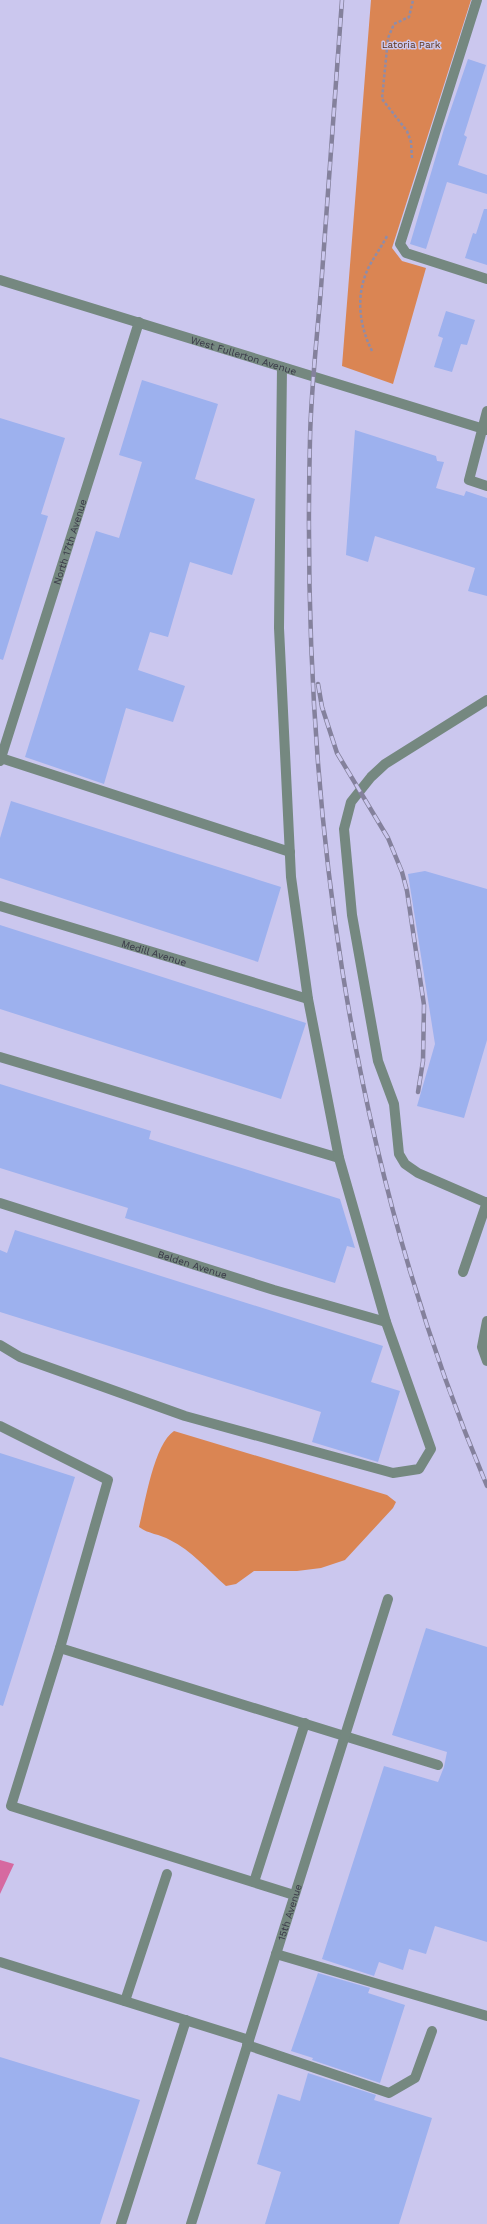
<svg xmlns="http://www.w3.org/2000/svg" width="487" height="2224" font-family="'Work Sans',sans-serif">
<rect width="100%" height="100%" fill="#cbc7ee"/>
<path fill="#da8553" d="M371,0H471L392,248L402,261L426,268L393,384L342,366Z
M174,1431L387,1495L396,1502L393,1508L345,1560L321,1568L297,1571H254L236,1584L226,1586C209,1571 191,1550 170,1540C160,1534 148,1534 139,1527C145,1503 154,1444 174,1431Z"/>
<path fill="#d669a0" d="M0,1860L14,1864L0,1894Z"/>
<path fill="#9db1ee" d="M468,59L486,65L464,135L467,137L458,165L487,175V194L447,182L426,249L410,244L444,129Z
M484,209H487V265L465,258L473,233L476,234Z
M446,311L475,320L467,345L461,344L452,372L434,367L443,338L438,336Z
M142,380L218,404L195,479L255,499L232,575L190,562L168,637L150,632L138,670L185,686L173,722L126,708L104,784L25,757L96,531L119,538L142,462L119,455Z
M0,418L65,438L41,514L48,516L3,660L0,659Z
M355,430L436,456L437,461L444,462L436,488L464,496L466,491L487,498V596L468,591L475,568L375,536L368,562L346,555Z
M11,801L281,887L258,962L0,878V838Z
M425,871L487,889V1040L464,1118L417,1106L435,1044L408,874Z
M0,925L306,1023L281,1099L0,1009Z
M0,1084L151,1131L149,1139L340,1199L355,1248L347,1246L335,1283L125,1218L128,1208L0,1168Z
M15,1230L383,1346L371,1382L400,1391L378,1462L312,1442L321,1412L0,1312V1250L7,1253Z
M0,1453L75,1477L3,1706L0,1705Z
M426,1628L487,1647V1942L435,1926L426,1954L409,1949L403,1970L379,1962L374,1976L322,1959L384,1766L438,1782L444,1767L447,1752L392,1735Z
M318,1973L370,1988L368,1993L405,2005L380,2083L312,2060L313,2058L291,2051Z
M0,2057L140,2100L100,2224H0Z
M308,2073L376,2095L374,2100L432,2118L399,2224H265L281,2172L257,2164L278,2094L300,2101Z"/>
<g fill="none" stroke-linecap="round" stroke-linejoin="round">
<path stroke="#8e8ca9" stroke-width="2.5" stroke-dasharray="3 2" stroke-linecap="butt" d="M412,158L411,142L407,131L382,99L388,38L394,24L409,17L413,0
M372,351C358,323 355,291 371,263C376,254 382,246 387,236"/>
<g stroke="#758880" stroke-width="10">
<path d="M477,0L400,244L406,253L487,279"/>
<path id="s1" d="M0,280L487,430"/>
<path d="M487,411L469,480L487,486"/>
<path d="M1,758L290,852"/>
<path id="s2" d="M0,761L139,322"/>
<path id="s3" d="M0,906L308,999"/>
<path d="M0,1057L339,1158"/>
<path id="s4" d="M0,1203L274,1290L386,1322"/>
<path d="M487,1203L418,1173L405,1164L399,1154L394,1104L378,1061L352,915L344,829L351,802L371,777L385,764L487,700"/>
<path d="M463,1272L487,1202"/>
<path d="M487,1321L482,1347L487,1361"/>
<path d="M0,1345L20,1357L185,1416L393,1473L419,1469L431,1449L386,1322L339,1158L308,999L291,877L279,628L282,367"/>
<path d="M0,1426L108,1480L60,1648L438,1765"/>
<path d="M60,1648L11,1806L294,1895"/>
<path d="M254,1882L305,1723"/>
<path d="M276,1954L487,2016"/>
<path d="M0,1962L249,2040"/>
<path d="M125,2001L167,1874"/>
<path d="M247,2045L389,2093L415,2078L432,2031"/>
<path d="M121,2224L186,2020"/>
<path id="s5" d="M191,2224L388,1599"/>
</g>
<defs>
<path id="rail" d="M342,0C335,96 328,192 321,288C317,338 311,389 310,439C301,798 347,1154 487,1486
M318,684L322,707L337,753L388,838L402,872L407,891L424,1005L423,1061L418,1092"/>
</defs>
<use href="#rail" stroke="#84819c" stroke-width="4.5"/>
<use href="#rail" stroke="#cbc7ee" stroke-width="3" stroke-dasharray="9" stroke-linecap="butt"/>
</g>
<g text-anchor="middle" stroke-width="3" stroke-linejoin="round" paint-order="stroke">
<g font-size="10" fill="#5d3319" stroke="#cbc7ee">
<text x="411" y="48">Latoria Park</text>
</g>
<g font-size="10" fill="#393847" stroke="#cbc7ee">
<text dy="4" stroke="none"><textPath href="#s1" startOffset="255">West Fullerton Avenue</textPath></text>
<text dy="4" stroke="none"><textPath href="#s2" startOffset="230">North 17th Avenue</textPath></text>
<text dy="4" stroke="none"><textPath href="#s3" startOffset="161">Medill Avenue</textPath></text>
<text dy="4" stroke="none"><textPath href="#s4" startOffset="202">Belden Avenue</textPath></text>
<text dy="4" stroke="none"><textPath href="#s5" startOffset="327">15th Avenue</textPath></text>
</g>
</g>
</svg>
